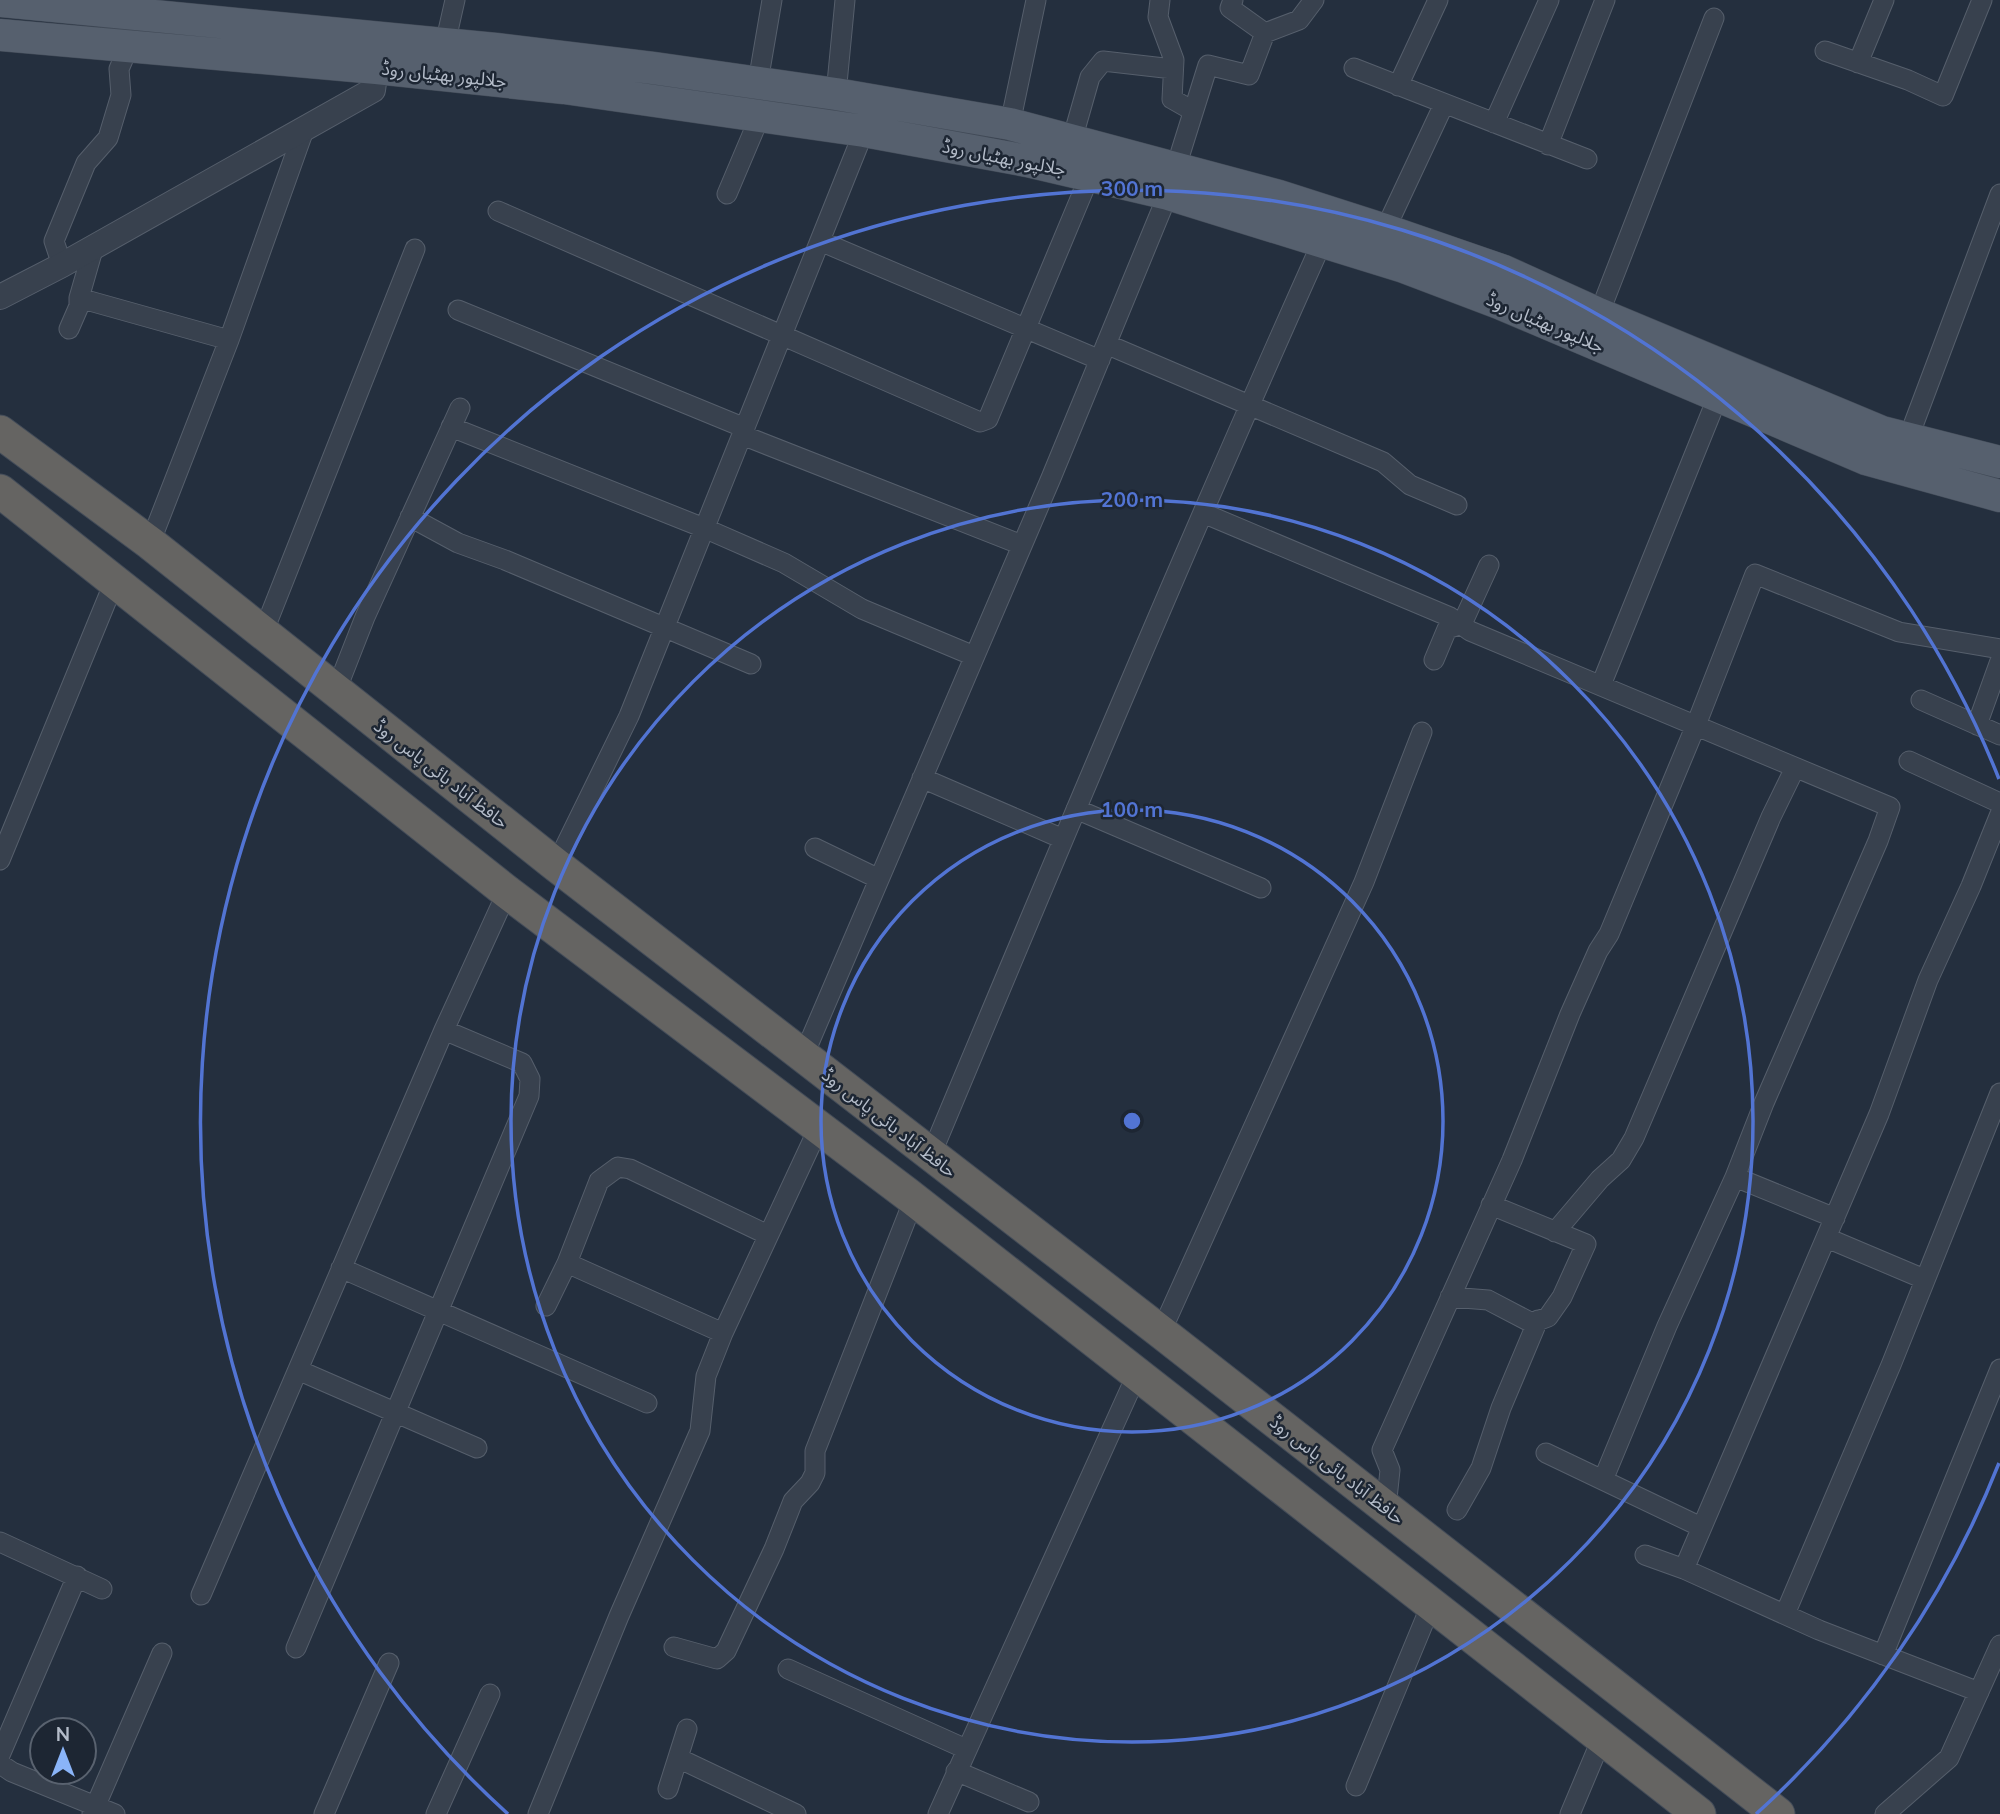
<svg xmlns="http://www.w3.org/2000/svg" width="2000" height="1814" font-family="Mulish,'Noto Sans Arabic',sans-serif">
<rect width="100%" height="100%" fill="#242f3e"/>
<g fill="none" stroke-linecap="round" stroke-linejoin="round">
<defs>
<path id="minor" d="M1160,0L1158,17L1174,60L1172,99L1193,111
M1233,0L1230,8L1265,33
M445,44L455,0
M1825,51L1908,80L1943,96L1982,0
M1858,63L1884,0
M1354,68L1587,159
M758,82L772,0
M1398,86L1438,0
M836,94L845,0
M1494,123L1549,0
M1010,124L1036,0
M1072,140L1090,77L1103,61L1173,69
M1548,145L1605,0
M1176,167L1208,65L1249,75L1265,33L1299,20L1314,0
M727,194L760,116
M498,211L980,422L988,419L1090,175
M1385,230L1444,104
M820,241L1100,360
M62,265L54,241L86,163L108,138L121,95L119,69L128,48
M79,298L229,340
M458,310L745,428
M1599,314L1714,18
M69,329L79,306V298L94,246
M1106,344L1383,462L1410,485L1457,505
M451,427L704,528L784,563L862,609L974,656
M742,435L1022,545
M1908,439L2000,194
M1203,513L1450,617L1470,631L1890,807L1878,841L1764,1103L1735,1177L1667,1326L1603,1480
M410,517L458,543L505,560L751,664
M150,543L229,340L304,130
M263,633L415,249
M1434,660L1447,629L1462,624L1489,565
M1601,685L1718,396
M336,691L365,617L460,408
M1921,700L2000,735
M1977,725L2000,661
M1909,761L2000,803
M922,778L1063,839
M1076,809L1261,888
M815,848L879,879
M0,860L115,580
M556,865L629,716L864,131
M803,1057L1051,478L1168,194
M931,1155C1059,849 1187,543 1323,240
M1735,1177L1835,1218
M1555,1232L1600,1179L1621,1160L1634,1138L1771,817L1795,768
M1827,1238L1924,1279
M567,1263L723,1333
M341,1268L647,1403
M1450,1297L1488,1300L1532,1323L1548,1317L1562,1297L1586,1244L1491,1205
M546,1306L567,1263L599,1181L618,1167L630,1169L768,1235
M1161,1332L1364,882L1422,732
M298,1370L477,1448
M1546,1453L1701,1527
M1386,1508L1390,1470L1382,1450L1512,1160L1570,1014L1598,951L1609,934L1696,725L1755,574L1899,632L2000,649
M1457,1510L1481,1468L1501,1408L1538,1320
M0,1542L102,1589
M1645,1555L1684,1569L1819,1630L1979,1692
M1684,1569L1879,1114L1928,980L1971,886L2000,814
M201,1595L444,1030L507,892
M1785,1614L1891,1365L2000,1093
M674,1647L717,1659L726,1651L774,1549L793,1501L810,1483L815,1473V1451L914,1199
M296,1648L529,1096L530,1079L522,1063L444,1030
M1883,1655L2000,1369
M788,1669L966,1749
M0,1755L77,1576
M678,1758L796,1814
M0,1764L12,1772L115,1814
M956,1771L1029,1802
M1356,1786L1431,1605
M668,1789L687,1729
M92,1814L162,1653
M324,1814L389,1663
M436,1814L490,1694
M538,1814L619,1616L700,1431L706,1376L723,1333L819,1127
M938,1814L1137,1374
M1570,1814L1602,1738
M1885,1814L1949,1758L2000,1645"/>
<path id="tertiary" d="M0,297L62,265L373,90L376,68"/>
<path id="primary" d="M0,1L496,49L653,68L836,94L1010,124L1279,196L1385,230L1504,271L1599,314L1882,432L2000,462
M0,35L376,68L564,88L864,131L1027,161L1168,194L1404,267L1499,303L1866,459L2000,496"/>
<path id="trunk" d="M0,432L150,543L556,865L1161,1332L1778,1814
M0,491L507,892L907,1194L1699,1814"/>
</defs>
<use href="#minor" stroke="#565f6c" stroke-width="21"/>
<use href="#tertiary" stroke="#565f6c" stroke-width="26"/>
<use href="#primary" stroke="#414a57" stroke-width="33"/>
<use href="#trunk" stroke="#434c59" stroke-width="35"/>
<use href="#minor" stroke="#38414e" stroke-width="19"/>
<use href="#tertiary" stroke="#38414e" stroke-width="24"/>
<use href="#primary" stroke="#56606e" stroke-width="32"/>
<use href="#trunk" stroke="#656462" stroke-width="33"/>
</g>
<g fill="none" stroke="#5274d3" stroke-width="3.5">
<circle cx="1132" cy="1121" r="311"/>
<circle cx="1132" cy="1121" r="621"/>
<path d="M1999 1463A932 932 0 0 1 1756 1814M508 1814A932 932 0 1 1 1999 779"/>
</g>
<g text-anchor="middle" stroke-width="5" stroke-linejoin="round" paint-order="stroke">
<g font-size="18" fill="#b4bcc9" stroke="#1d2633">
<text transform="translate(444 75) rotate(6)" y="6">جلالپور بھٹیاں روڈ</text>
<text transform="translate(1004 158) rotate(11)" y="6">جلالپور بھٹیاں روڈ</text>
<text transform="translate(1545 323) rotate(23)" y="6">جلالپور بھٹیاں روڈ</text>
<text transform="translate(441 774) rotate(38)" y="6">حافظ آباد بائی پاس روڈ</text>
<text transform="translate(889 1123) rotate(38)" y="6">حافظ آباد بائی پاس روڈ</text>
<text transform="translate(1337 1470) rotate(38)" y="6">حافظ آباد بائی پاس روڈ</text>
</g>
</g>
<circle cx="1132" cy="1121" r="10" fill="#5274d3" stroke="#1d2633" stroke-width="3.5"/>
<g font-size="21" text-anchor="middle" font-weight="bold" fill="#5274d3" stroke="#1d2633" stroke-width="5" stroke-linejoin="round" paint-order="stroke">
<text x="1132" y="196">300 m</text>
<text x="1132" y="507">200 m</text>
<text x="1132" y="817">100 m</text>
</g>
<g transform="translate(63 1751)"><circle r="33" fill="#1d2633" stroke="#59626f" stroke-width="2"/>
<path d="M0-5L12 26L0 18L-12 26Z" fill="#8ab4f8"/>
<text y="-10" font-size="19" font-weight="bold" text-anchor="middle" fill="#b4bcc9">N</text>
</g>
</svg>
